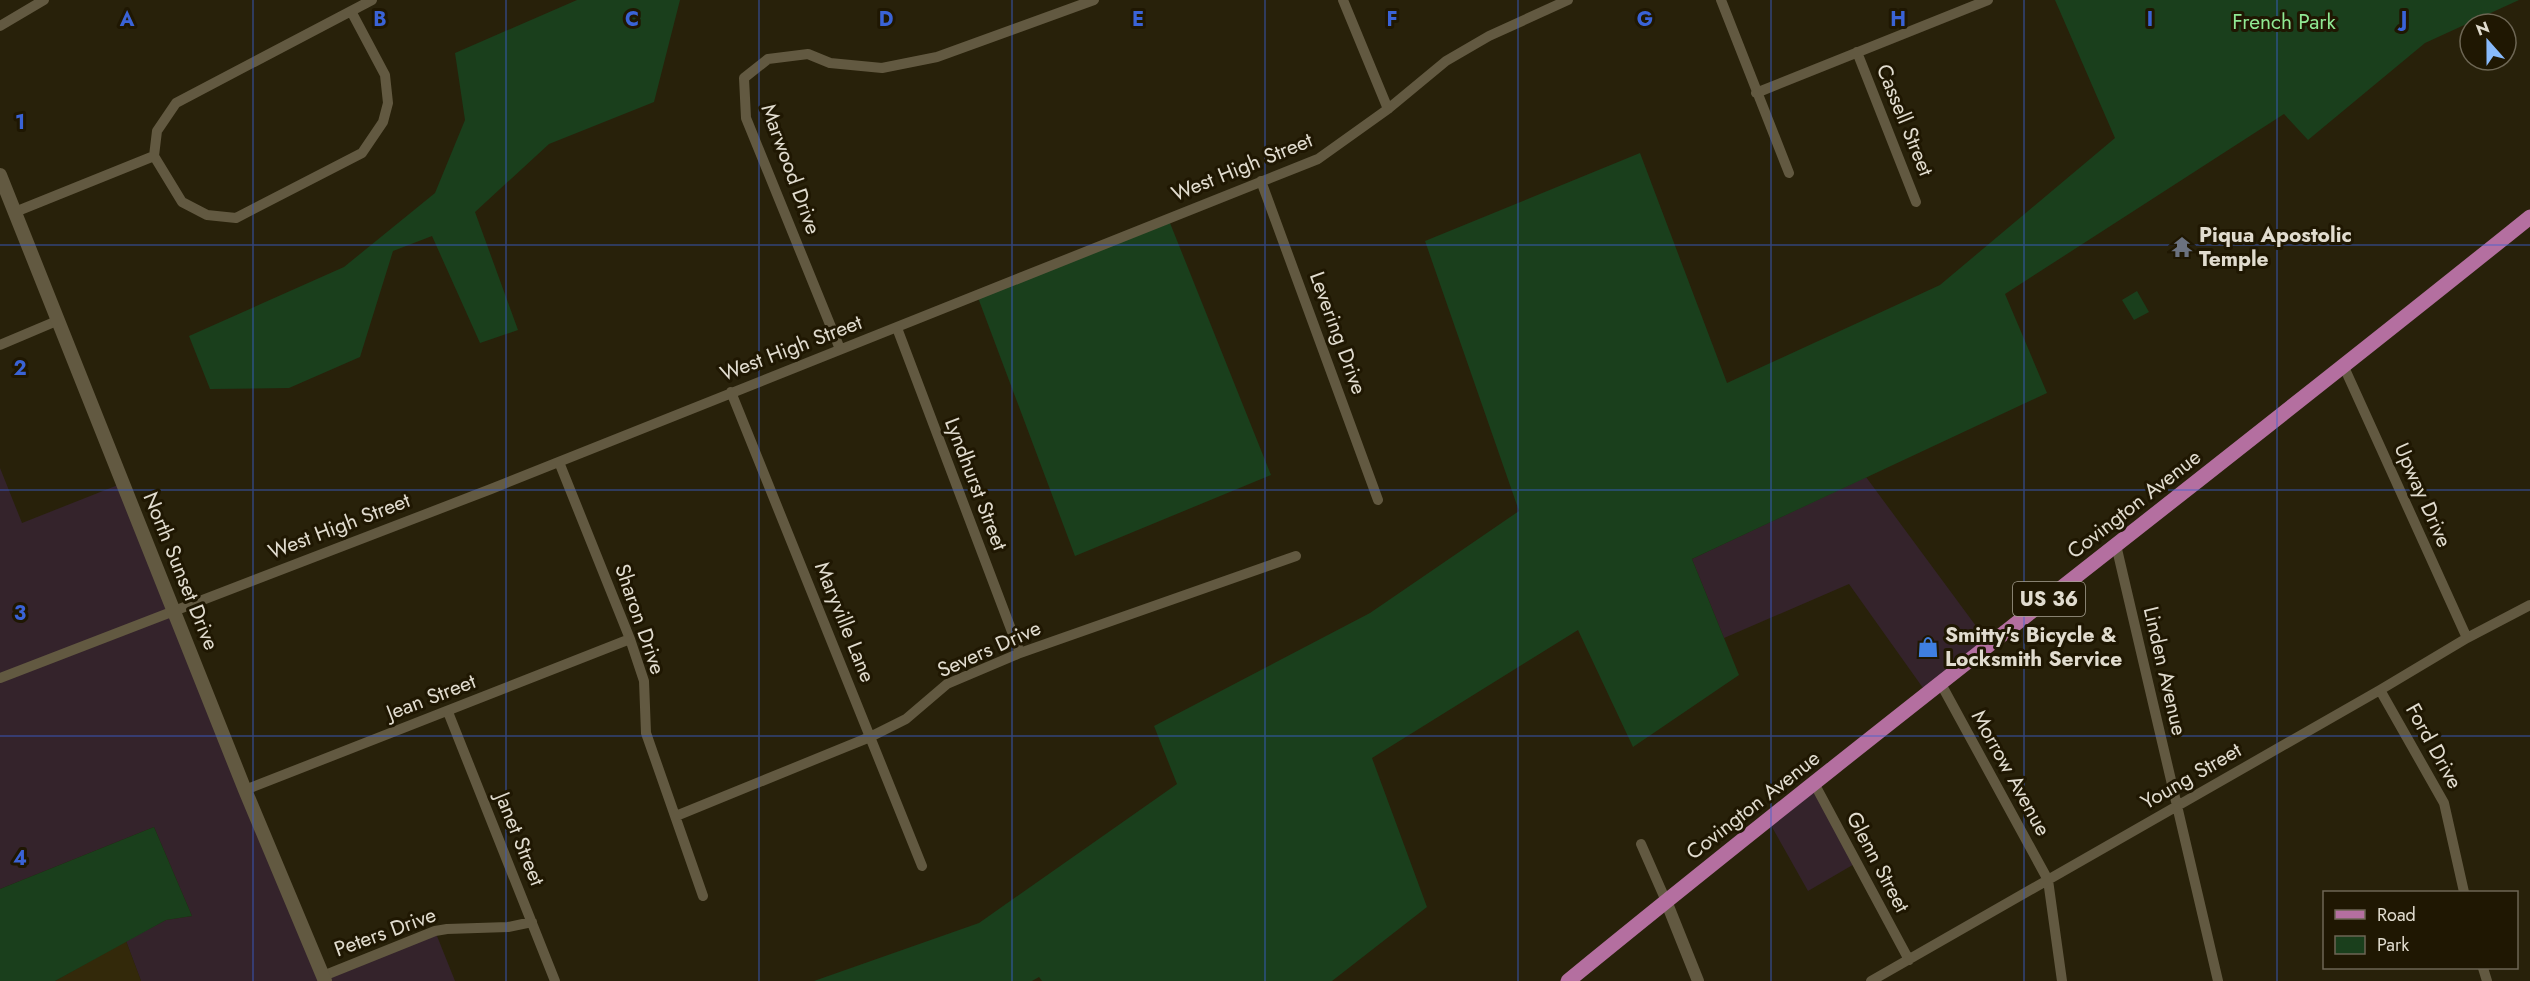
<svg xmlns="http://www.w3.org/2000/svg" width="2530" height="981" font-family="Jost,sans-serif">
<rect width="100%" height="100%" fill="#28210a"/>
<path fill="#34232b" d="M0,468L22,523L123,483L323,976L435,931L455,981H141L126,941L166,920L192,916L154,827L0,889Z
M1866,477L1990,645L1928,695L1849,584L1724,638L1692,559Z
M1814,783L1856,863L1808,891L1768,820Z"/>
<path fill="#33290a" d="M126,941L141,981H55Z"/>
<path fill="#1a3f1c" d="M577,0H680L654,102L549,144L475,212L518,330L480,343L432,236L393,251L360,357L289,388L210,389L189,336L344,267L435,193L465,120L455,53Z
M2055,0H2519L2425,43L2308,140L2284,114L2005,294L2047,393L1692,559L1739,675L1633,747L1578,630L1372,758L1427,907L1332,981H1042L1039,977L1032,981H814L979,923L1177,784L1154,726L1370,613L1519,511L1425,241L1640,153L1727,383L1940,285L2115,138Z
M1168,218L1271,475L1075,556L977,295Z
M2137,291L2149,312L2134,320L2122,300Z
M154,827L192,916L166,920L55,981H0V889Z"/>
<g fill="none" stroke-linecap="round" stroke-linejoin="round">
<path stroke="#625941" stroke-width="10" d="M1343,0L1388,109
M1721,0L1789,173
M0,26L44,0
M1857,52L1916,202
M1756,93L1988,0
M154,156L182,202L207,215L236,218L362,153L383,122L388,103L385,75L351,11
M1261,181L1378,500
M15,212L154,156L157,131L176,103L372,0
M897,328L1020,653
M0,345L59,320
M840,349L746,118L744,78L768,59L808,54L830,63L882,68L937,57L1094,0
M2344,367L2467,638
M731,392L922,866
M559,462L630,639L644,681L646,733L703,896
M2116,545L2218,981
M0,678L491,489L1318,159L1388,109L1446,61L1489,36L1568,0
M1941,684L2048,880L2062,981
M2380,690L2444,803L2464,892
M448,712L555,981
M1814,783L1909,960
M245,790L630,639
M676,816L870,737L906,719L947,684L1020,653L1296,556
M1641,844L1666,901
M2483,968L2487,981
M323,976L435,931L447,929L508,927L532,922
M1871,981L2380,690L2467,638L2530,605"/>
<path stroke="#625941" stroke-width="12" d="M1666,901L1698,981"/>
<path stroke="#625941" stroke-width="14" d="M0,175L245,790L325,981"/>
<path stroke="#b46fa0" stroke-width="15" d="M1568,981C1885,722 2211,474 2530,217"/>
</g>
<path fill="none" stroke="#3a63d7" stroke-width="1.5" stroke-opacity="0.55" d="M253,0V981M506,0V981M759,0V981M1012,0V981M1265,0V981M1518,0V981M1771,0V981M2024,0V981M2277,0V981M0,245H2530M0,490H2530M0,736H2530"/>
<defs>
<symbol id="temple-bare" viewBox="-9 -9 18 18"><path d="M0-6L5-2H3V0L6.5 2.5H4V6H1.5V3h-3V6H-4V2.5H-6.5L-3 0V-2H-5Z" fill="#6b7280" stroke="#1f1702" stroke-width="2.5" paint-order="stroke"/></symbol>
<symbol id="shop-bare" viewBox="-9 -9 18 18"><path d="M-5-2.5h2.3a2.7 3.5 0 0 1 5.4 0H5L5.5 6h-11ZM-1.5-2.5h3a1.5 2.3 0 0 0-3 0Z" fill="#3f7fe0" stroke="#1f1702" stroke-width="2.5" paint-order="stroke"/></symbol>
</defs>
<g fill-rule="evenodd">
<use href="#temple-bare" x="2167" y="232" width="30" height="30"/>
<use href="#shop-bare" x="1913" y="632" width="30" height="30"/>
</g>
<g text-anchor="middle" stroke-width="6" stroke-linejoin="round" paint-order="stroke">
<rect fill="#1f1702" stroke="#a7a192" stroke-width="1.5" x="2013" y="582" width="72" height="34" rx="4.5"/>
<g font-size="20" font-weight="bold" fill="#e1dccf">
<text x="2049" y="606">US 36</text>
</g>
<g font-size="21" fill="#90e993" stroke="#1f1702">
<text x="2284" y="29">French Park</text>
</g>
<g font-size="21" fill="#e1dccf" stroke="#1f1702">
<text transform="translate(1905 120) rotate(68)" y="7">Cassell Street</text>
<text transform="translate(1242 167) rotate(-22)" y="7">West High Street</text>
<text transform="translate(791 169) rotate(70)" y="7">Marwood Drive</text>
<text transform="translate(1338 333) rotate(70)" y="7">Levering Drive</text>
<text transform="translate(791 348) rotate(-21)" y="7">West High Street</text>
<text transform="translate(976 484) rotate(69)" y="7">Lyndhurst Street</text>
<text transform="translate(2423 495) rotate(66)" y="7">Upway Drive</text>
<text transform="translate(2134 504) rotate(-38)" y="7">Covington Avenue</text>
<text transform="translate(339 526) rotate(-21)" y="7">West High Street</text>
<text transform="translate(181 571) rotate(68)" y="7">North Sunset Drive</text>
<text transform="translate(640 619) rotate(71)" y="7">Sharon Drive</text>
<text transform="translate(845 622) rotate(68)" y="7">Maryville Lane</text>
<text transform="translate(989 649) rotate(-24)" y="7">Severs Drive</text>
<text transform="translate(2165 671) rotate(77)" y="7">Linden Avenue</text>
<text transform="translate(431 697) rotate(-21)" y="7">Jean Street</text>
<text transform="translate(2434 746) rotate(61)" y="7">Ford Drive</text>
<text transform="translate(2011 773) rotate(61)" y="7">Morrow Avenue</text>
<text transform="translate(2191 776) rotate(-30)" y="7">Young Street</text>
<text transform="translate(1753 805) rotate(-38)" y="7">Covington Avenue</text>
<text transform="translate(520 839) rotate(68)" y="7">Janet Street</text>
<text transform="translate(1878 862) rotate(62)" y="7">Glenn Street</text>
<text transform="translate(385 932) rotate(-20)" y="7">Peters Drive</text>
</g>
<g font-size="21" font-weight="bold" fill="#e1dccf" stroke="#1f1702" text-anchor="start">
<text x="2199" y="242">Piqua Apostolic<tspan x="2199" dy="24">Temple</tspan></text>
<text x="1945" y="642">Smitty's Bicycle &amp;<tspan x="1945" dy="24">Locksmith Service</tspan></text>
</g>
</g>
<g font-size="20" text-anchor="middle" font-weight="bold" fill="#3a63d7" stroke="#1f1702" stroke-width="6" stroke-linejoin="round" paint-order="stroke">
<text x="127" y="26">A</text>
<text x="380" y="26">B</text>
<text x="632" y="26">C</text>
<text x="886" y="26">D</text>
<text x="1138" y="26">E</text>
<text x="1392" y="26">F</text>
<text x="1645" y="26">G</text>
<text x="1898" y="26">H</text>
<text x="2150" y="26">I</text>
<text x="2404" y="26">J</text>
<text x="20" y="129">1</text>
<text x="20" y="375">2</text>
<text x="20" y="620">3</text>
<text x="20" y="865">4</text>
</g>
<rect x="2323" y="891" width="195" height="78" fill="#1f1702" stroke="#6d6654" stroke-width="1.5"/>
<rect x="2335" y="910" width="30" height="9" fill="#b46fa0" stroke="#6d6654" stroke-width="1.5"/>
<text x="2377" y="921" font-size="18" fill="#e1dccf">Road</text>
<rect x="2335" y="936" width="30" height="18" fill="#1a3f1c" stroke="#6d6654" stroke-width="1.5"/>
<text x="2377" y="951" font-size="18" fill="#e1dccf">Park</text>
<g transform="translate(2488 42) rotate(339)"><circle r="28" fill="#1f1702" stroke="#6d6654" stroke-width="1.5"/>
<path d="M0-4.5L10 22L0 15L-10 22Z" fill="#88bafc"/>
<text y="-9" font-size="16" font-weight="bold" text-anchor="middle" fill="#e1dccf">N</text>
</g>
</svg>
